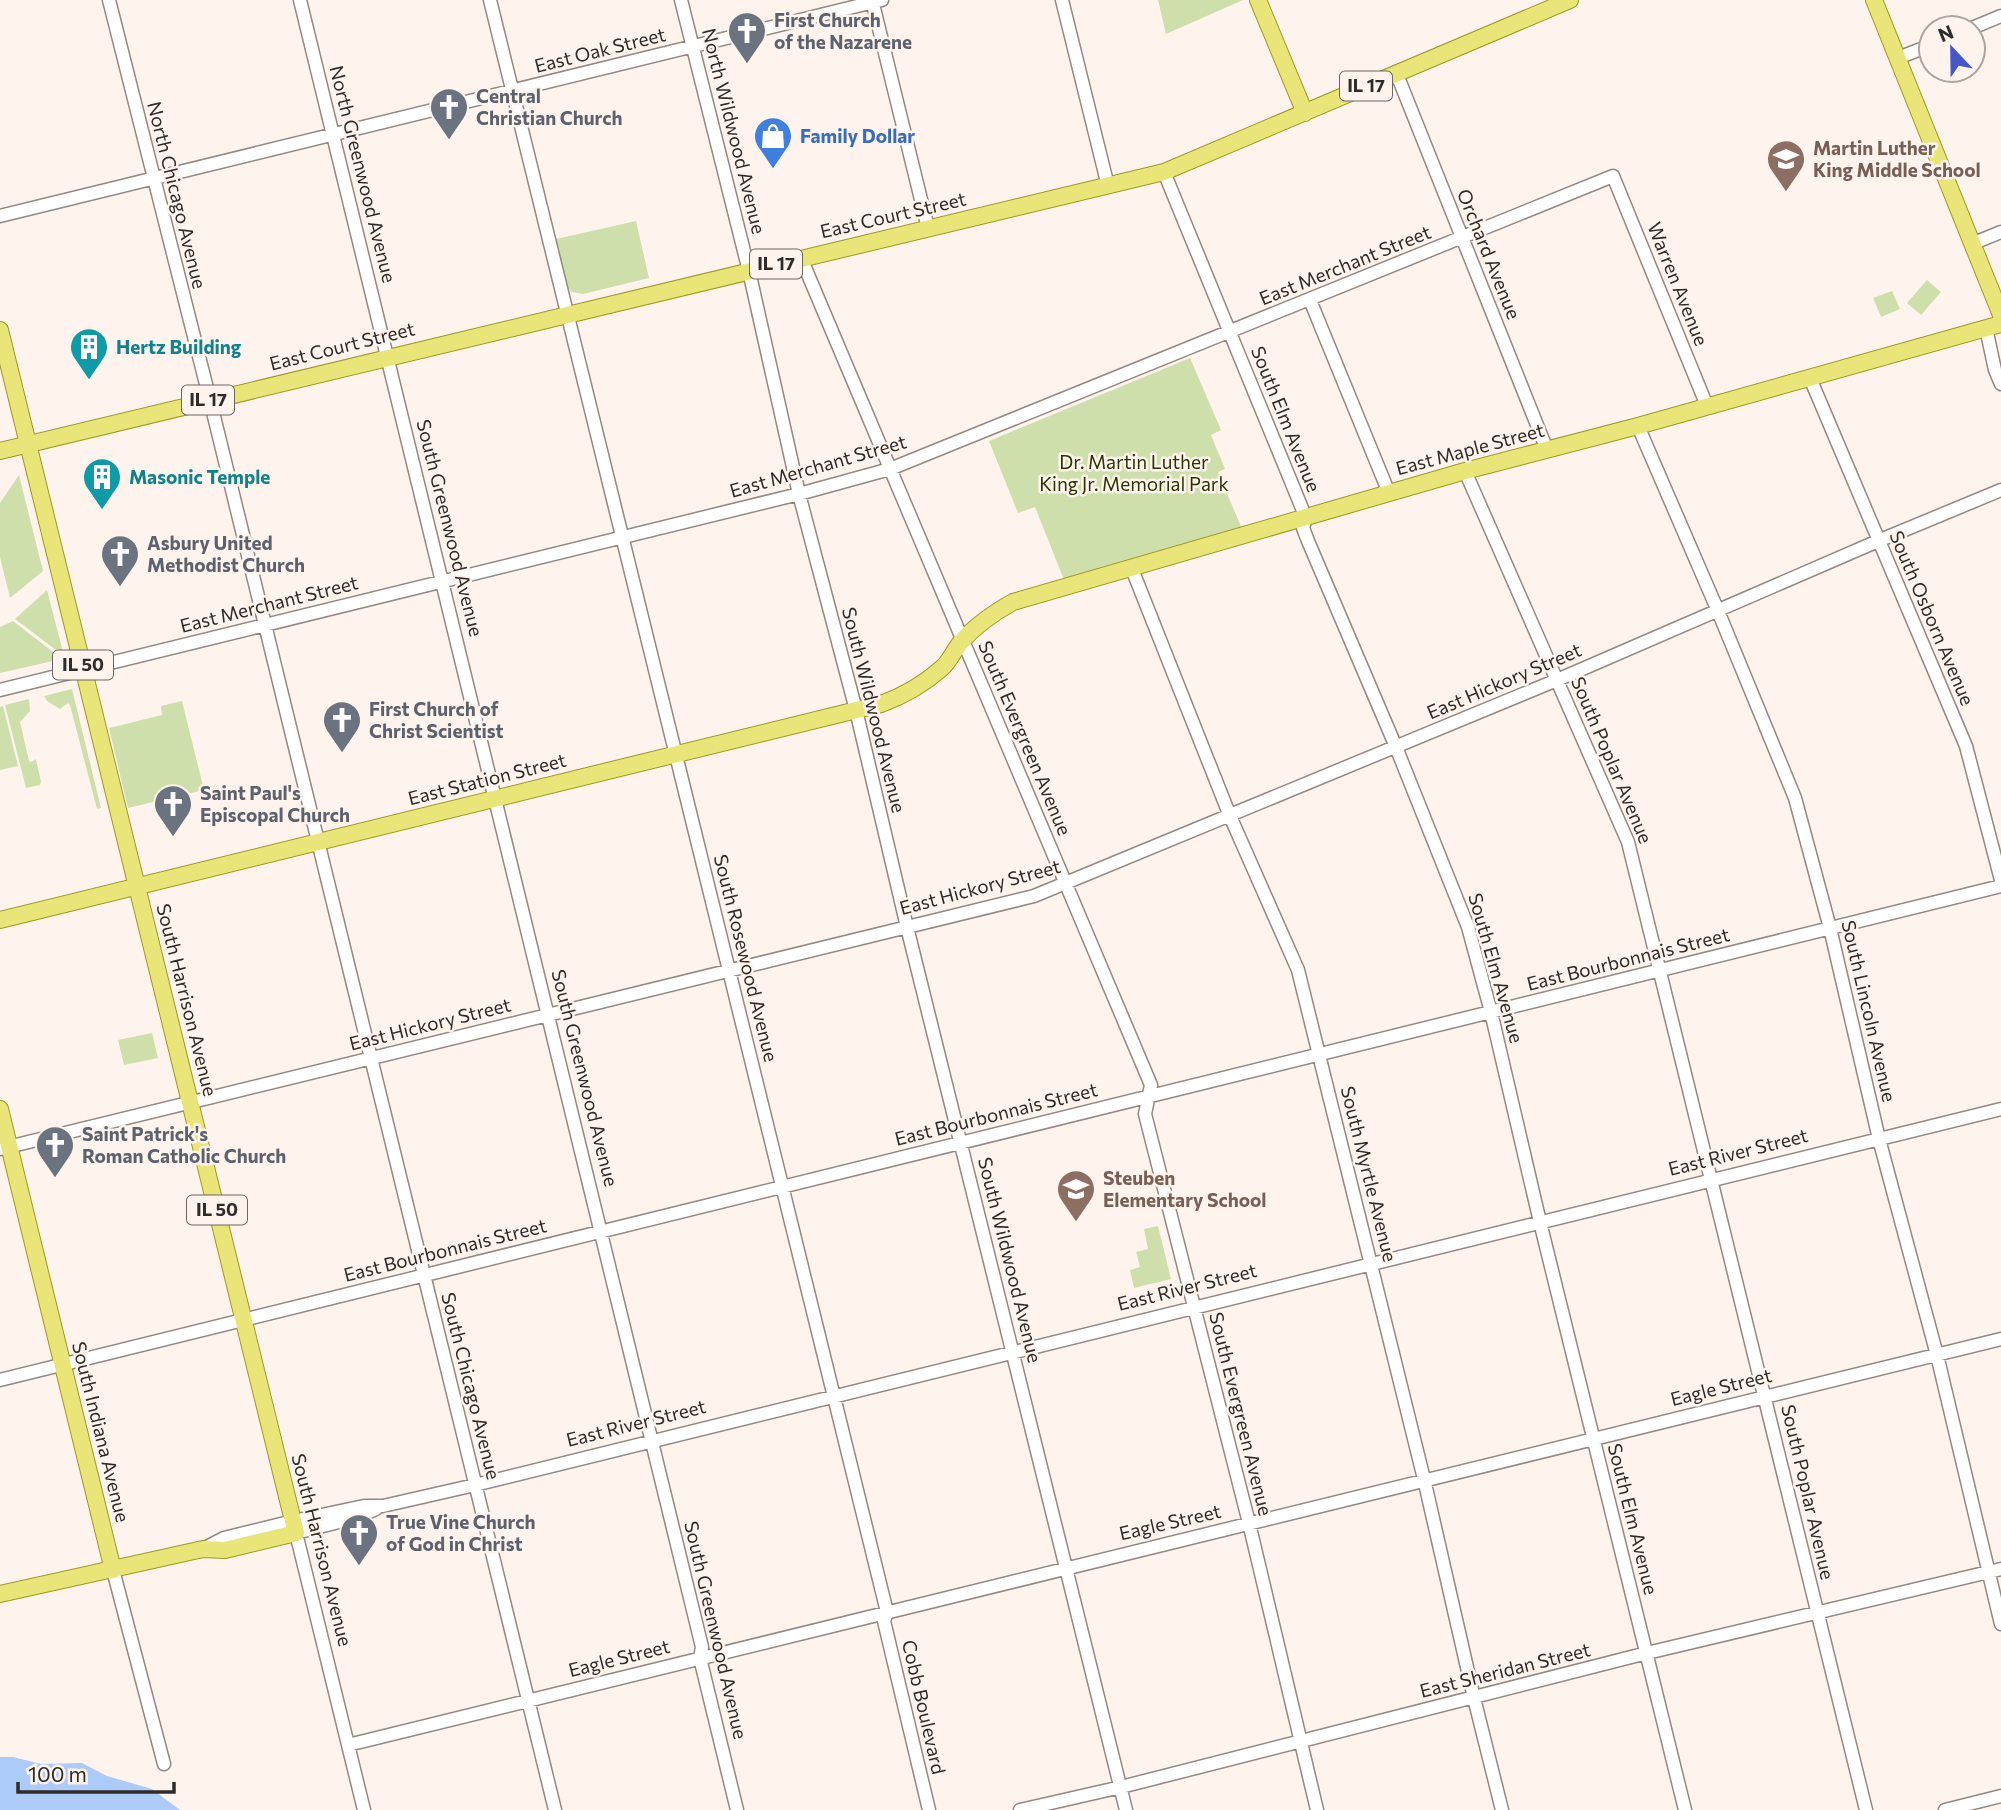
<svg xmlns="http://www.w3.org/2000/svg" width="2001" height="1810" font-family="Commissioner,sans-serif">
<rect width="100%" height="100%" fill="#fef4ed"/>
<path fill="#cedfab" d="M1158,0H1243L1166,34Z
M636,221L649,278L583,294L572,292L568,288L556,239Z
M1927,280L1941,292L1921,315L1907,303Z
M1892,291L1900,309L1881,317L1873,298Z
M1190,358L1221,430L1211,435L1225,469L1218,472L1242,529L1065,582L1035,507L1018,513L989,441Z
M19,475L43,571L10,598L0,557V503Z
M47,590L64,656L15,619Z
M13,621L62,659L0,673V627Z
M72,689L101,808L97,809L70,705L68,703L60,709L47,701L44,696Z
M29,699L30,711L20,722L29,761L31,762L36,759L41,782L40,785L26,788L5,705Z
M182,701L204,790L128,808L109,728L162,715L161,706Z
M3,706L18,766L0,770V707Z
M152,1033L158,1058L124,1065L118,1040Z
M1158,1226L1171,1279L1134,1288L1130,1270L1140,1267L1136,1252L1148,1249L1144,1229Z"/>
<path fill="#accbf9" d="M0,1757H13L41,1764L82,1763L107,1776L152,1789L180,1810H0Z"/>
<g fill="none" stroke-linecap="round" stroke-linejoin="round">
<defs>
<path id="minor" d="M109,0L210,400L555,1810
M300,0L702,1647L700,1658L737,1810
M490,0L887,1612L884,1621L929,1810
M681,0L749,271L799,494L856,710L907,927L1126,1810
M872,0L928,228
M1062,0L1108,186
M1972,28L2001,16
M1898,58L1931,45
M1396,72L1547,450
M1164,172L1306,518L1303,528L1308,541L1396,747L1468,927L1491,1012L1540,1222L1685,1810
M0,216L882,0
M1974,243L2001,232
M801,258L1151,1085L1145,1114L1249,1523L1317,1810
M1310,300L1389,493
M1986,328L1995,370L2001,384
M1810,378L1966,746L2001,880
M1638,426L1718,611L1795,798L1830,928L1879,1139L1937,1355L2001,1624
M1465,471L1628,842L1866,1810
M1132,569L1230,816L1298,970L1424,1479L1474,1698L1502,1810
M0,690L799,494L890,469L1613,176L1707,406
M0,1149L1034,896L1557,680L1878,541L2001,490
M0,1380L2001,886
M203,1549L224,1538L293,1521L364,1506H383L475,1485L2001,1109
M113,1570L164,1764
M348,1745L2001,1339
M364,1810L296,1533L358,1517L376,1509
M1020,1810L1121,1787L1647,1653L2001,1569
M1945,1810L2001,1796"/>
<path id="major" d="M1258,0L1305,113
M1874,0L2001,315
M0,330L296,1533L225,1550L203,1549L0,1594
M0,451L1164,172L1570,0
M0,920L881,704C903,696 924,684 942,668C950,661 954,650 961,642C975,626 995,612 1013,602L1465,471L1638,426L2001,324
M0,1109L113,1570"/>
</defs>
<use href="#minor" stroke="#938983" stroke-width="15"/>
<use href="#major" stroke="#9f9822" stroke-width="18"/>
<use href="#minor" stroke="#fff" stroke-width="12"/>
<use href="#major" stroke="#e9e578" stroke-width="16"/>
</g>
<defs>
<symbol id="church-pin" viewBox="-11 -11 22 30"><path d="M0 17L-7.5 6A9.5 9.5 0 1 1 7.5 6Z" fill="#6b7280" stroke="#fef4ed"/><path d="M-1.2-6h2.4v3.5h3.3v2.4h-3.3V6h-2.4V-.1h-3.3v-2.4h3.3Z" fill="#fff"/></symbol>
<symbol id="shop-pin" viewBox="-11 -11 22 30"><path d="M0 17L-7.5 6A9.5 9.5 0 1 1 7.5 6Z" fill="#3f7fe0" stroke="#fef4ed"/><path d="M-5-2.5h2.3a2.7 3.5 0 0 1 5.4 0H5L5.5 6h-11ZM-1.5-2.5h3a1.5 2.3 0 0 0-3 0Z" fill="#fff"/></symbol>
<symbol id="school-pin" viewBox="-11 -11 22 30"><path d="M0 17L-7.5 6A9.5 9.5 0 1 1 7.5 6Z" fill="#8d6e63" stroke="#fef4ed"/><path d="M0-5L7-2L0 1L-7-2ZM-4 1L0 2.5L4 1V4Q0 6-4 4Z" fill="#fff"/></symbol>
<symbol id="building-pin" viewBox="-11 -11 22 30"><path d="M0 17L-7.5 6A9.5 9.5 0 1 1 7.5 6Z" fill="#0f9aa8" stroke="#fef4ed"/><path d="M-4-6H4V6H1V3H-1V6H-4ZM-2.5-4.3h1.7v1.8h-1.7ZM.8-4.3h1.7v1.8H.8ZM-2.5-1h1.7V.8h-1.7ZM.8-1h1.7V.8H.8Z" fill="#fff"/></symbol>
</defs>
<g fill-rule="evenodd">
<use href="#church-pin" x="725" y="9" width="44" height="60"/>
<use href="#church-pin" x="427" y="85" width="44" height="60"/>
<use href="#shop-pin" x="751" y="114" width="44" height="60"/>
<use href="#school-pin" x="1764" y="137" width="44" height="60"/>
<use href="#building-pin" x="67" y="325" width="44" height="60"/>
<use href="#building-pin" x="80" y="455" width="44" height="60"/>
<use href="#church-pin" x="98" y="532" width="44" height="60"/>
<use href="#church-pin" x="320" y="698" width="44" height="60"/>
<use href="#church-pin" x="151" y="782" width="44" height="60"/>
<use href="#church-pin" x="33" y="1123" width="44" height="60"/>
<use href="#school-pin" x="1054" y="1167" width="44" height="60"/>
<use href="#church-pin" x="337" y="1511" width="44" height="60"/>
</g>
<g text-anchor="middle" stroke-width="5" stroke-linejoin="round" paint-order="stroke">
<g fill="#fef4ed" stroke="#6d6764" stroke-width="2">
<rect x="1340" y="71.5" width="52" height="29" rx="5"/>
<rect x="750" y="249.5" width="52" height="29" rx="5"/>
<rect x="182" y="385.5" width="52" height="29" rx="5"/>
<rect x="53" y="650.5" width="60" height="29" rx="5"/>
<rect x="187" y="1195.5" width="60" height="29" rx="5"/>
</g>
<g font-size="18" font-weight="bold" fill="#2f2b29">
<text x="1366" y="92">IL 17</text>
<text x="776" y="270">IL 17</text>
<text x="208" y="406">IL 17</text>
<text x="83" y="671">IL 50</text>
<text x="217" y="1216">IL 50</text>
</g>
<g font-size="19" font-weight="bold" fill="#5b616d" stroke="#fef4ed" text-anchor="start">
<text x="774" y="27">First Church<tspan x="774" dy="22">of the Nazarene</tspan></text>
<text x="476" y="103">Central<tspan x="476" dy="22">Christian Church</tspan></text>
<text x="147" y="550">Asbury United<tspan x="147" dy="22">Methodist Church</tspan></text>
<text x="369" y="716">First Church of<tspan x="369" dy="22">Christ Scientist</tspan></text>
<text x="200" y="800">Saint Paul's<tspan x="200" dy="22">Episcopal Church</tspan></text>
<text x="82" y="1141">Saint Patrick's<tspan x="82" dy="22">Roman Catholic Church</tspan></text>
<text x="386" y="1529">True Vine Church<tspan x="386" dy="22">of God in Christ</tspan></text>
</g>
<g font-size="19" fill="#2f2b29" stroke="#fef4ed">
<text transform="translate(600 50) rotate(-14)" y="7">East Oak Street</text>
<text transform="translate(734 131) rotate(76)" y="7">North Wildwood Avenue</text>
<text transform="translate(363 174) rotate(76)" y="7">North Greenwood Avenue</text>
<text transform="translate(177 195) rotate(76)" y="7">North Chicago Avenue</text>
<text transform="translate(893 215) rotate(-13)" y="7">East Court Street</text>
<text transform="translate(1489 254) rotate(68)" y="7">Orchard Avenue</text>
<text transform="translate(1345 265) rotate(-22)" y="7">East Merchant Street</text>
<text transform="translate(1678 284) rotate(68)" y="7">Warren Avenue</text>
<text transform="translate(342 346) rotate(-14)" y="7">East Court Street</text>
<text transform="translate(1286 419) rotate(68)" y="7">South Elm Avenue</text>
<text transform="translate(1470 449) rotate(-15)" y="7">East Maple Street</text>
<text transform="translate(818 466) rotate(-16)" y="7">East Merchant Street</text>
<text transform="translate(450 528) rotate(76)" y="7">South Greenwood Avenue</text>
<text transform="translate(269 604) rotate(-14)" y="7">East Merchant Street</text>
<text transform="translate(1932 618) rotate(67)" y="7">South Osborn Avenue</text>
<text transform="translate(1504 681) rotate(-23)" y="7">East Hickory Street</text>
<text transform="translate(874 710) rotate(76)" y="7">South Wildwood Avenue</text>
<text transform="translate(1025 738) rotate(67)" y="7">South Evergreen Avenue</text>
<text transform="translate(1612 760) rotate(67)" y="7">South Poplar Avenue</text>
<text transform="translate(487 779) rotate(-14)" y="7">East Station Street</text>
<text transform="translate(980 887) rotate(-15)" y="7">East Hickory Street</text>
<text transform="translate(746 958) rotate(76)" y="7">South Rosewood Avenue</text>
<text transform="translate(1628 959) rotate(-14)" y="7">East Bourbonnais Street</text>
<text transform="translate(1496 968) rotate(74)" y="7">South Elm Avenue</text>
<text transform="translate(187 1000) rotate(76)" y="7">South Harrison Avenue</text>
<text transform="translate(1869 1011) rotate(77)" y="7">South Lincoln Avenue</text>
<text transform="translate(430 1024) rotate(-14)" y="7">East Hickory Street</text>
<text transform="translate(585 1078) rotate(76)" y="7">South Greenwood Avenue</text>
<text transform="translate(996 1114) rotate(-14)" y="7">East Bourbonnais Street</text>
<text transform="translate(1738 1152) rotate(-14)" y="7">East River Street</text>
<text transform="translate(1369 1174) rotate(76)" y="7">South Myrtle Avenue</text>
<text transform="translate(445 1250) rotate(-14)" y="7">East Bourbonnais Street</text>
<text transform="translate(1010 1260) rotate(76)" y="7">South Wildwood Avenue</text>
<text transform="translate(1187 1287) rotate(-14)" y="7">East River Street</text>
<text transform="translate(471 1386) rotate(76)" y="7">South Chicago Avenue</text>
<text transform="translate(1721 1387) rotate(-14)" y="7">Eagle Street</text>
<text transform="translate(1241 1414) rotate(76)" y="7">South Evergreen Avenue</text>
<text transform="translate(636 1423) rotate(-14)" y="7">East River Street</text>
<text transform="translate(101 1432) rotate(76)" y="7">South Indiana Avenue</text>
<text transform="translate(1808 1492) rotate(77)" y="7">South Poplar Avenue</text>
<text transform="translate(1633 1519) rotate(76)" y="7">South Elm Avenue</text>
<text transform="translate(1170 1522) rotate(-13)" y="7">Eagle Street</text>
<text transform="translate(322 1550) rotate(76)" y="7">South Harrison Avenue</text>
<text transform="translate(716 1630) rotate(77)" y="7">South Greenwood Avenue</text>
<text transform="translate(619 1658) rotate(-14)" y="7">Eagle Street</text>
<text transform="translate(1505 1670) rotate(-14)" y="7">East Sheridan Street</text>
<text transform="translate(924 1707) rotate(77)" y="7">Cobb Boulevard</text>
</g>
<g font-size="19" font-weight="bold" fill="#366cbe" stroke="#fef4ed" text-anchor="start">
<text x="800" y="143">Family Dollar</text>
</g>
<g font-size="19" font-weight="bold" fill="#785e54" stroke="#fef4ed" text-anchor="start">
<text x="1813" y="155">Martin Luther<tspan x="1813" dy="22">King Middle School</tspan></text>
<text x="1103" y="1185">Steuben<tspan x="1103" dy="22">Elementary School</tspan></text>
</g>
<g font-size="19" font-weight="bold" fill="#0d838f" stroke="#fef4ed" text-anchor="start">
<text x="116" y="354">Hertz Building</text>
<text x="129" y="484">Masonic Temple</text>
</g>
<g font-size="19" fill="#2b3602" stroke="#fef4ed">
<text x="1134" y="469">Dr. Martin Luther<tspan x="1134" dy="22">King Jr. Memorial Park</tspan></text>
</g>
</g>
<g transform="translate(1952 49) rotate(338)"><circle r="33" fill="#fef4ed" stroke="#aba49f" stroke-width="2"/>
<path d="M0-5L12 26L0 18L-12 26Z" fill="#4657cb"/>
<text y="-10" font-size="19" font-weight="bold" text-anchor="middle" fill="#2f2b29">N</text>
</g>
<path d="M18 1782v10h156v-10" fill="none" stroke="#2f2b29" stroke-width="3.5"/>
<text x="28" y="1782" font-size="21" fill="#2f2b29" stroke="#fef4ed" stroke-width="5" paint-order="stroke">100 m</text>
</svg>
